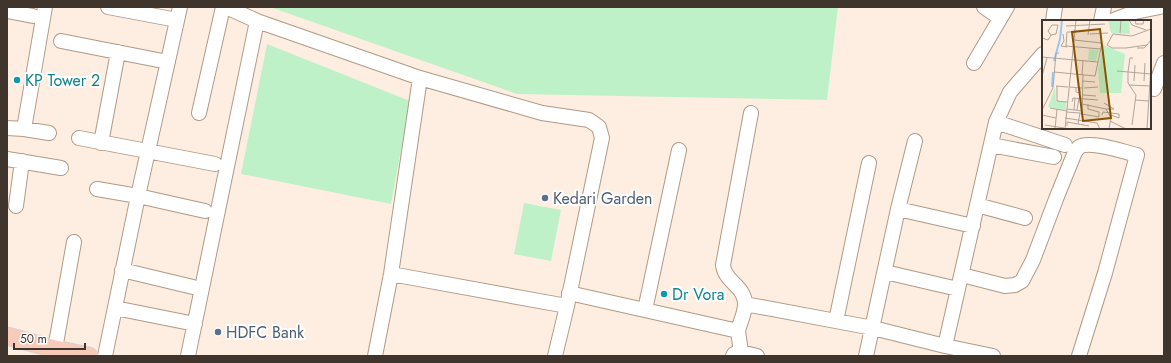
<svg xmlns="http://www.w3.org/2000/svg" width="1171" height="363" font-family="Jost,sans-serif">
<rect width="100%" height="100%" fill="#fdeee1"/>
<path fill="#bff1c9" d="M270,7H838L827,100L517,94Z
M267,44L410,101L391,204L241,174Z
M524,203L561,210L551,261L514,254Z"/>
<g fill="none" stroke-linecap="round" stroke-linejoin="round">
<defs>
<path id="minor" d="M45,7L24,129L49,133
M108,7L177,20
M226,7L257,21L420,78
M984,7L1000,18
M7,11L33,16
M1053,21L1055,7
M1101,21L1104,7
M1111,21L1135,12L1160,7
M61,41L168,62
M974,63L1007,7
M1154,89L1164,63
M199,113L223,7
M996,122L1065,145
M7,128L24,129
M79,138L215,164
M101,143L118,52
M991,145L1054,157
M7,159L61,168
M97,189L138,196L205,211
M977,205L1025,218
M16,206L22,161
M898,209L973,226
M122,270L193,287
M885,272L958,289
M391,274L567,306
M962,275L1005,286L1015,285L1022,281L1033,260L1056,199L1075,152C1075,152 1078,148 1079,147C1090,140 1124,152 1137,155L1105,273L1079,356
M569,293L738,331C740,322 746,311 745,302C743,285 725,282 723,265L751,113
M745,304L873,328L945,346L993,356
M115,308L195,324
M645,310L679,150
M836,321L869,163
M945,346L996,122L1010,92L1043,54
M55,349L74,242
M741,352L757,356
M105,356L138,196L180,7
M188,356L257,21
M375,356L391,274L420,78L542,113L589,120L599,127L602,138L567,306L555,356
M733,356L734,354L741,352L738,331
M866,356L898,209L915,141"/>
<path id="major" d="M7,336L55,349L89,356"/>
</defs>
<use href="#minor" stroke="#b09a86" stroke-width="16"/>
<use href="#major" stroke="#d5d3d1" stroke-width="19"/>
<use href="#minor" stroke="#fff" stroke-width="14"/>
<use href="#major" stroke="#f7cab9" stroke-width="17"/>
</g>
<g fill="#0f9aa8" stroke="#fff" stroke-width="1.5">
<circle cx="17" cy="80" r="4"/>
<circle cx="664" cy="294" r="4"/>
</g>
<g fill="#5c6f8a" stroke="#fff" stroke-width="1.5">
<circle cx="545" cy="198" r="4"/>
<circle cx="218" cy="332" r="4"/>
</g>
<g text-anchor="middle" stroke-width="4" stroke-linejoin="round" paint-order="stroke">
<g font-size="16" fill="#0d838f" stroke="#fff" text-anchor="start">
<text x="25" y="86">KP Tower 2</text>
<text x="672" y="300">Dr Vora</text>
</g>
<g font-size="16" fill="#4e5e75" stroke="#fff" text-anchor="start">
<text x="553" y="204">Kedari Garden</text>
<text x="226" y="338">HDFC Bank</text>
</g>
</g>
<g transform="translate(1042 20)">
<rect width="109" height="109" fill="#fdeee1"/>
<path d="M66,0H87L88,14L69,13ZM61,25L83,34L79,73H58L56,49ZM47,29L57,30L54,41L46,40ZM13,67L14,81L24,82V90L6,87Z" fill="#bff1c9"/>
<path fill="none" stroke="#95c9f7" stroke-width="2" d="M12,41L18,19L20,0M10,67L11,52"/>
<path fill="none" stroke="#b1a499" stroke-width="1" d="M87,0L90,5L104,10M93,0L94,4H101L102,0M24,6L63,4M109,9L90,16L71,14L65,25L70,28H84L105,25L109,20M33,12H25L24,26L59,29M78,13L79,0M21,14L22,21L19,26L25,27M48,14L66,13M46,15L48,0M0,18L6,20L9,15L6,11L10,5H16L14,14L9,15M32,20L60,23L56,42M95,28H102L106,24M0,37L56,42L53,56L12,52M75,51L109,54M86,52V63L94,75L90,105M86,52L88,38H91M40,55L41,41M41,55L40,94L38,93L36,104L47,106M0,56L5,38M40,61L53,62M92,61L93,45M102,61L103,43M87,65L109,66M14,66L26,67M15,66V81L25,82M27,67L40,68M34,68V72L38,73V68M42,68L56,67M41,75L54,76M93,80L107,81M30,82L31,78L56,80M62,83L72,89H64M40,84L64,89L69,98L67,109M8,88L25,91M25,89L40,91M0,90L11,68L14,33H17M32,90L33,78M35,90L37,78M25,92L38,93M40,94L57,97V92L46,89V84M0,95L14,98M60,95L61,92L77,94V98L69,95M23,98L55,103L58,109M68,101L84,109M3,105L22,108M25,106V102L36,104M13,109L15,89M23,109L34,0M105,109L109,46"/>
<path fill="#885201" fill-opacity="0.15" stroke="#885201" stroke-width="2" d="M58,9L69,98L41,101L30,12Z"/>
<rect width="109" height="109" fill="none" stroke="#3f352d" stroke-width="2"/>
</g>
<rect width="1171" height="363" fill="none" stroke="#3f352d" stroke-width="16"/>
<path d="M14 343v6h71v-6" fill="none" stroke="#3f352d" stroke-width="2"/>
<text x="20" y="343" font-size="12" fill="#3f352d" stroke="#ffffff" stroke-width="3" paint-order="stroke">50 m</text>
</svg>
